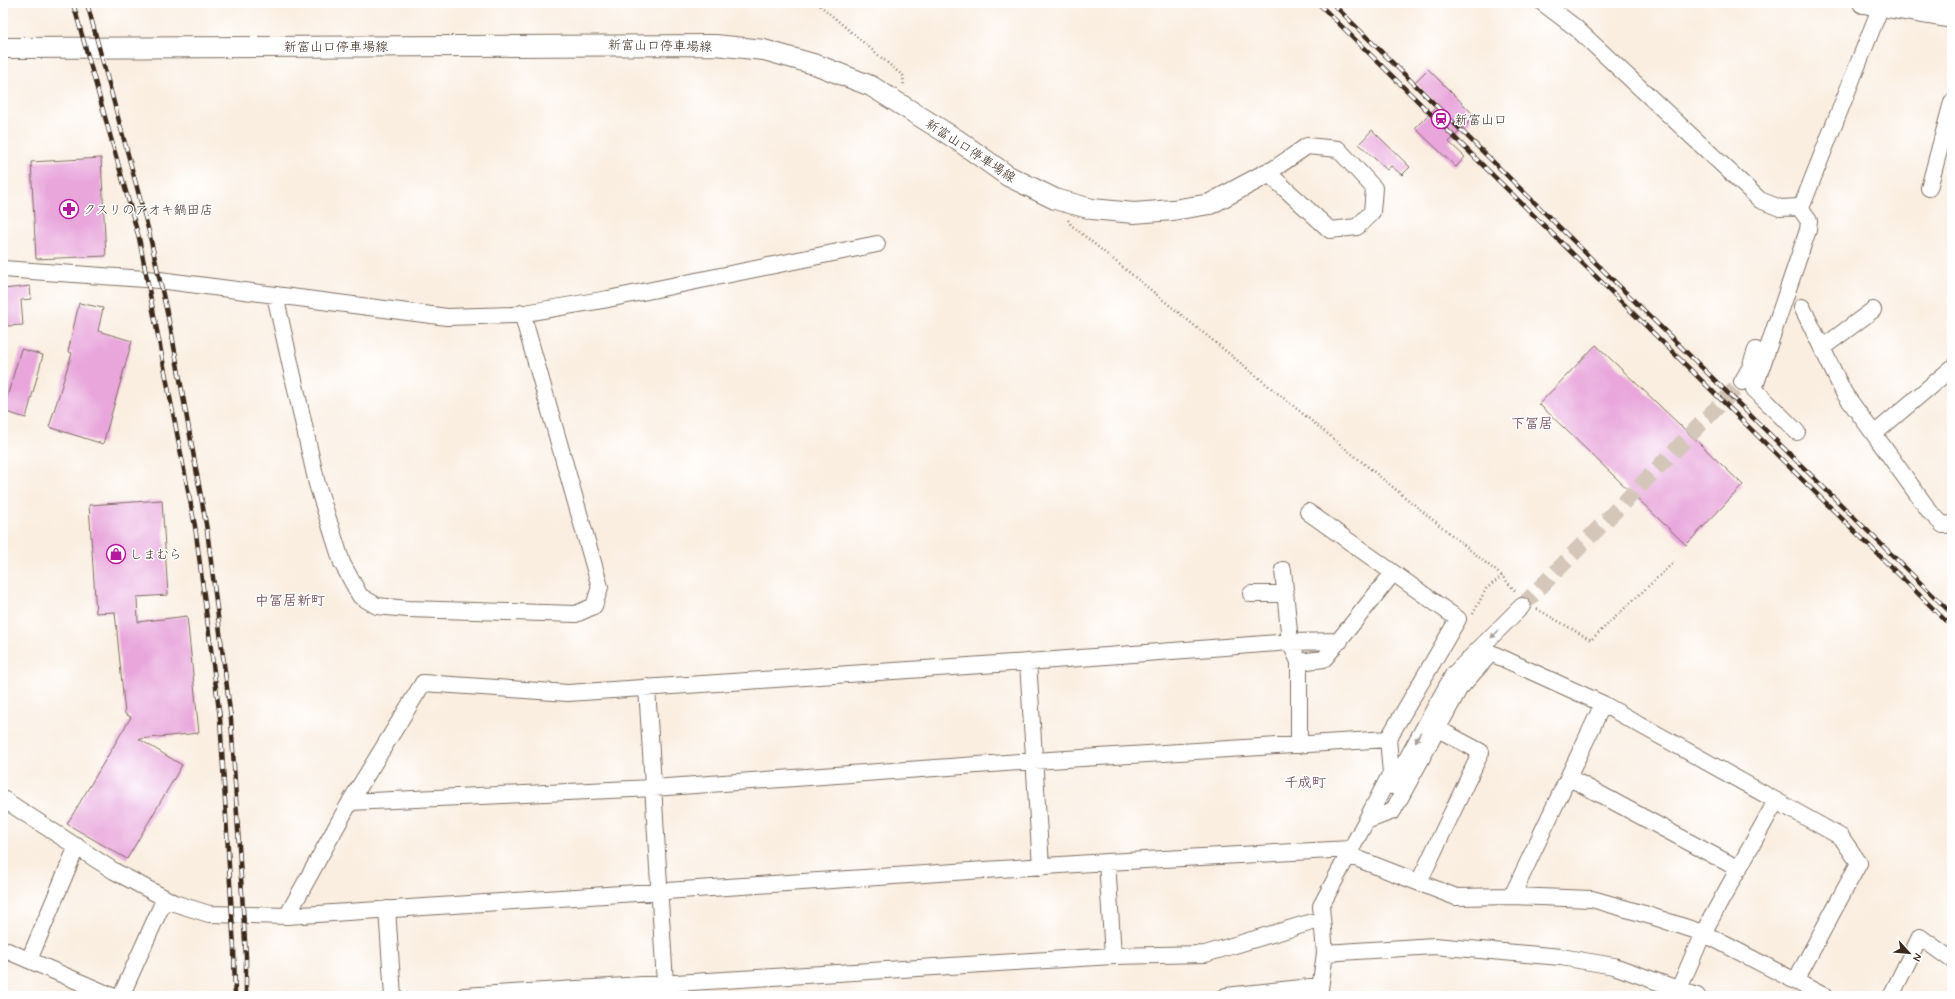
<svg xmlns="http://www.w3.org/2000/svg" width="1955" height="999" font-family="Mynerve,'Klee One',sans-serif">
<rect width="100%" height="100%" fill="#fff"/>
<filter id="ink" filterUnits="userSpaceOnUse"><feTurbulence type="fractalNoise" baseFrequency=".025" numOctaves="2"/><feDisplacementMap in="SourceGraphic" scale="8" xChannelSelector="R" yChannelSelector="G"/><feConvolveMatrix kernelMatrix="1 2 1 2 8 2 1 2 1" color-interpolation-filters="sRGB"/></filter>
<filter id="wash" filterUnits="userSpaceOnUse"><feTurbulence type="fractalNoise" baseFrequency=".012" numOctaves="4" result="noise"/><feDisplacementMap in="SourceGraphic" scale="16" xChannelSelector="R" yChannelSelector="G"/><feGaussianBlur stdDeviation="0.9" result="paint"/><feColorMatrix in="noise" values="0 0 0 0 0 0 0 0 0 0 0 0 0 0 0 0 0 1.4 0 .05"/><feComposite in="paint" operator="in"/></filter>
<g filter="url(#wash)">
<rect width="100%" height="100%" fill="#faeee1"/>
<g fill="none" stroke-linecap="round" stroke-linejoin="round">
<path stroke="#63b9e0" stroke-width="5" d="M1404,996H1426"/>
</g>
<g id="blocks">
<path fill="#e8a6db" d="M1428,69L1475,116L1449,142L1465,157L1456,167L1415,128L1438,105L1415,82Z
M1372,130L1410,167L1402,175L1391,166L1387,170L1359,144Z
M101,158L106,256L36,259L31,162Z
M30,286L31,299L21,300L23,325L7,326L3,289Z
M79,303L103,308L98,331L132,341L103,444L49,427L72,353L68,352Z
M1596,345L1743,485L1686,545L1539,404Z
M21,349L43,355L26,418L3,411Z
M162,500L168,595L137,597L138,622L187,616L199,733L139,739L182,765L127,859L67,824L131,717L125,714L115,612L96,613L89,505Z"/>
</g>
</g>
<g filter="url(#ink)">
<use href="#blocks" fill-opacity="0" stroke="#7e6f62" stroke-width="1"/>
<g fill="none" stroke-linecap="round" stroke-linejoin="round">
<path stroke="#d4c7ba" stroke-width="16" stroke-dasharray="16 8" stroke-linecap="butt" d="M1522,606L1742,382"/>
<defs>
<path id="minor" d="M1543,3L1576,28L1760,200L1780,208L1799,207L1803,203L1881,6
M1307,146L1338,149L1374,188L1372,212L1357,227L1330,230L1268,173Z
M1929,188L1952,102
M3,269L159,280L447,317L513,315L608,299L877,244
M275,295L317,484L342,563L360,596L377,606L408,609L576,614L594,606L600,587L522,313
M1802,307L1844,393L1874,434
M1822,348L1873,310
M1952,368L1874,434L1930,512L1943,525L1952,524
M1742,382L1750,368L1756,350
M1797,432L1754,389L1808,230L1809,221L1799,207
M1308,512L1458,619L1388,739L1391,773L1366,821
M1283,570L1290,642L1299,662V745
M1251,594H1285
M1028,662L1041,867
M1299,662L1324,659L1393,573
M647,687L665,983
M1568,777L1739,869
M1392,786L1453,675L1522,606
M3,799L114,871L174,903L209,914L287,916L1107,862L1351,849
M350,802L653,788L1034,761L1388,739
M1348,855L1456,897L1512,896L1592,899L1651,916L1703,933L1824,996
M1107,862L1113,956
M1419,882L1481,752L1438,729
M1512,896L1603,704
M387,909L393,996
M287,916L350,802L423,683L568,693L1028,662L1290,642L1340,641
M3,949L112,996
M1325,953L1434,946L1561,957L1614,966L1697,996
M29,960L77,846
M121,996L165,898
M464,996L1113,956L1205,954L1322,919
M1226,996L1320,986
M1319,996L1325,953L1321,906L1366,821L1393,811L1459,689L1491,653L1603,704L1841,837L1859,863L1796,980
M1676,996L1703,933L1776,801
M1891,996L1920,937L1952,960"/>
<path id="major" d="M1863,3L1952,18
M3,48L715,45L764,50L817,65L871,86L956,139L1008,176L1055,199L1092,209L1134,213L1173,210L1210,204L1268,173"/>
</defs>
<use href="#minor" stroke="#7e6f62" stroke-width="18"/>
<use href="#major" stroke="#7e6f62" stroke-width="22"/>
<path stroke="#7e6f62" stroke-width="2.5" stroke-dasharray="1 3" stroke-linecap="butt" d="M817,3L903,76L904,87
M1068,220L1071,225L1502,576L1516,592
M1537,609L1591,640L1674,562
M1473,614L1486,589L1502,576"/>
<use href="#minor" stroke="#fff" stroke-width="16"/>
<use href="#major" stroke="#fff" stroke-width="20"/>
<defs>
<path id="rail" d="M73,3L139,238L195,526L220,718L234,948L235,996
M87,3L149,232L172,335L207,530L231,719L246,957V996
M1318,3L1952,627
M1332,3L1952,614"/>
</defs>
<use href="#rail" stroke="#3b2a1e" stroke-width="4.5"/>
<use href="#rail" stroke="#fff" stroke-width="3" stroke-dasharray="9" stroke-linecap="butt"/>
</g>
<defs><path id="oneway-solid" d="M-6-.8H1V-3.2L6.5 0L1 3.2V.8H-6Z"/></defs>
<g fill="#a79f9a">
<use href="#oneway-solid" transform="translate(1495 634) rotate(135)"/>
<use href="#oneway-solid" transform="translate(1418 737) rotate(118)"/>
</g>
</g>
<defs>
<symbol id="station-ring" viewBox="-11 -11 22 22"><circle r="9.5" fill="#fff" stroke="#b5179e" stroke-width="1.5"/><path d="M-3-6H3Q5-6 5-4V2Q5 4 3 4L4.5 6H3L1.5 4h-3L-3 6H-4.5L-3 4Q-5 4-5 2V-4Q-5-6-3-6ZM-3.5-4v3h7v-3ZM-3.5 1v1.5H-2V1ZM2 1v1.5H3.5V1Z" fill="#b5179e"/></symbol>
<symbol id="pharmacy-ring" viewBox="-11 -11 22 22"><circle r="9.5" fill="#fff" stroke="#b5179e" stroke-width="1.5"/><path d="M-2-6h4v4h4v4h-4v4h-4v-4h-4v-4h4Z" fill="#b5179e"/></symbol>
<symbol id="shop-ring" viewBox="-11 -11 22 22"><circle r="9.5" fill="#fff" stroke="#b5179e" stroke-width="1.5"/><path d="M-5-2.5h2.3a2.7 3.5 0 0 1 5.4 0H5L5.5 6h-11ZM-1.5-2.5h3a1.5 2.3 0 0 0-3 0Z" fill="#b5179e"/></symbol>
</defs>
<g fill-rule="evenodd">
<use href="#station-ring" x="1430" y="108" width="22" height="22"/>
<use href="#pharmacy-ring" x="58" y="198" width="22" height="22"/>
<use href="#shop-ring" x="105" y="543" width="22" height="22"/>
</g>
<g text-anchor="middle" stroke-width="3" stroke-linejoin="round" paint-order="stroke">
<g font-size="13" fill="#3b2a1e" stroke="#fff">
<text transform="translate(660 45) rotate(1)" y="5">新富山口停車場線</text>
<text x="336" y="51">新富山口停車場線</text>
<text transform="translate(971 150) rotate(33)" y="5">新富山口停車場線</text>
</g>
<g font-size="13" fill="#3b2a1e" stroke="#fff" text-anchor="start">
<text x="1455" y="124">新富山口</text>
<text x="83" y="214">クスリのアオキ鍋田店</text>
<text x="130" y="559">しまむら</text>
</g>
<g font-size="14" font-weight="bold" fill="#785560" stroke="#fff">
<text x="1532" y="428">下冨居</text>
<text x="290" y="605">中冨居新町</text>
<text x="1305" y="787">千成町</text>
</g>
</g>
<rect width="1955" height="999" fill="none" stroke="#fff" stroke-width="16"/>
<g transform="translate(1909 953) rotate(117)" stroke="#ffffff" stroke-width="3" paint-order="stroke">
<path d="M0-3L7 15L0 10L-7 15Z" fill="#3b2a1e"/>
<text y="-6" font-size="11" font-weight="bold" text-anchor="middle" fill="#3b2a1e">N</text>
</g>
</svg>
